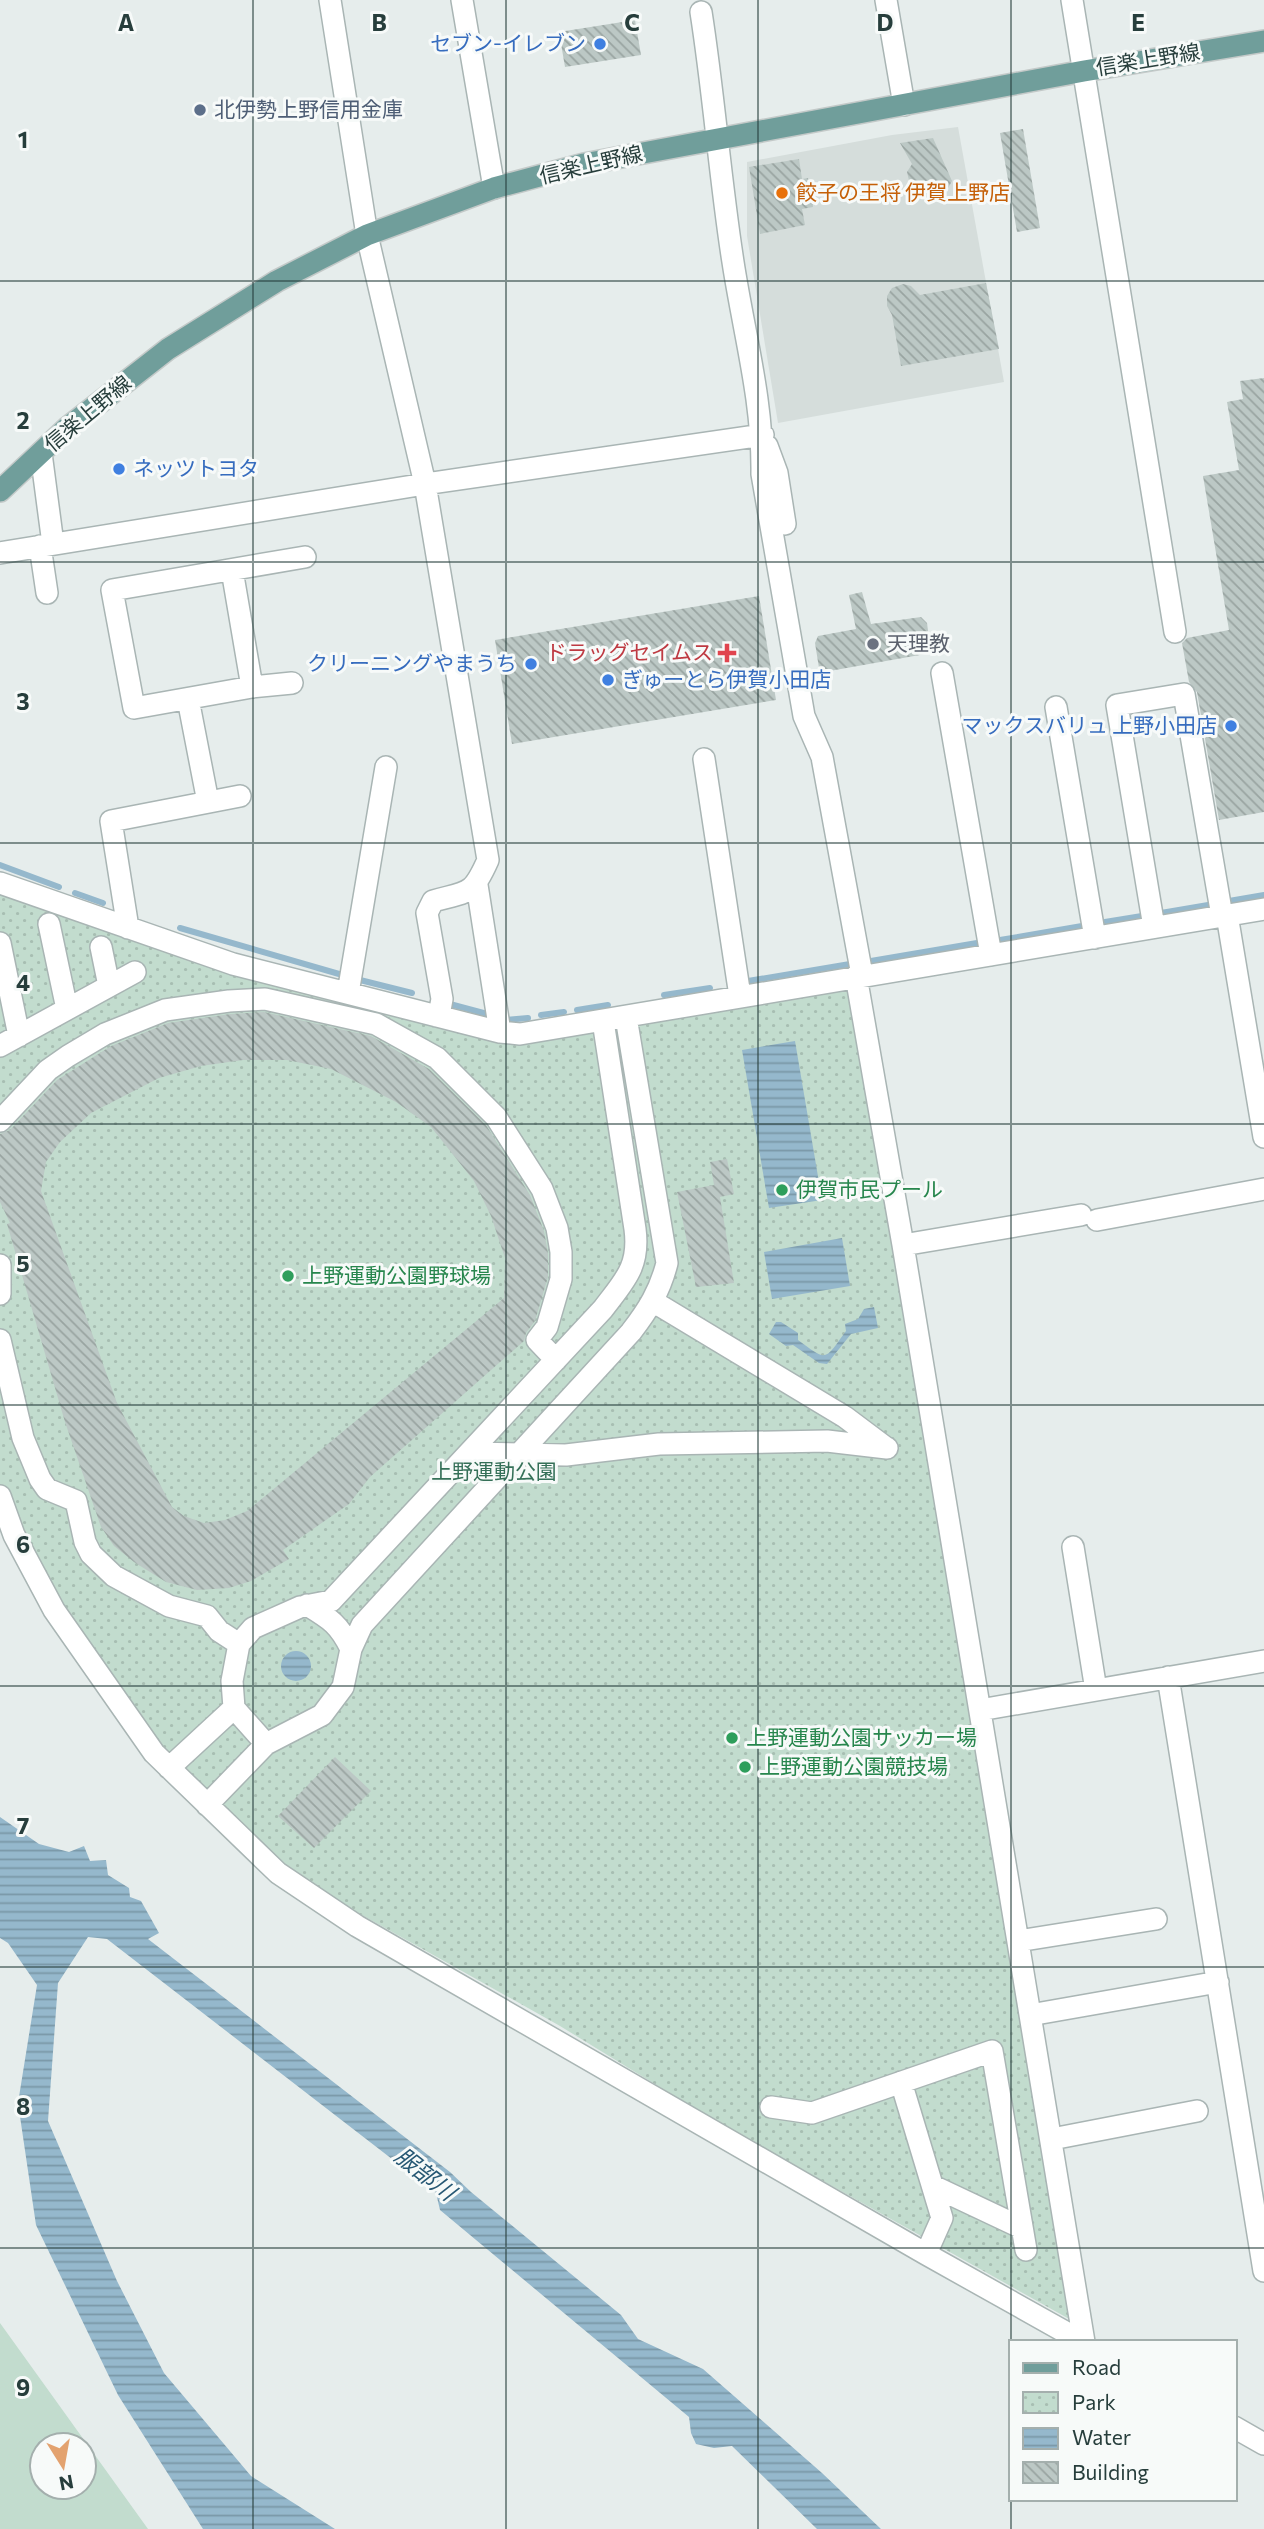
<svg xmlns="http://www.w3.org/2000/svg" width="1264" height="2529" font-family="Commissioner,'Noto Sans JP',sans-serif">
<defs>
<pattern id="park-dots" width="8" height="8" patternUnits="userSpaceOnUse" patternTransform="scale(1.75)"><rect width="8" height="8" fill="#c2dcce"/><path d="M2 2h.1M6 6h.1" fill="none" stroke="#a7beb2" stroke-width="1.8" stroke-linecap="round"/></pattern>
<pattern id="water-rules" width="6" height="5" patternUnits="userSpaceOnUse" patternTransform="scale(1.75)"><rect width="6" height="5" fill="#95b8cc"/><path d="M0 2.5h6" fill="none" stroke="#7a97a7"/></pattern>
<pattern id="building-back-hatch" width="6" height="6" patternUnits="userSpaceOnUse" patternTransform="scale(1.75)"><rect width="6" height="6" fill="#bcc8c5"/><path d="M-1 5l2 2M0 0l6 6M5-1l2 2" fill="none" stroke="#99a4a1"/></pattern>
</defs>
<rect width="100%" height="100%" fill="#e6edec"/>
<path fill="#d5dddb" d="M958,127L1004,382L778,423L747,236V162L892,135Z"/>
<path fill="#c2dcce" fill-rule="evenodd" d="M0,2323L148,2529H0ZM42,2445H84V2487H42Z"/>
<path fill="url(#park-dots)" d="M0,886L499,1035L848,989L852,996L1071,2320L707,2116L560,2026L278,1868L156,1752L56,1608L0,1488Z"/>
<path fill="url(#water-rules)" d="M795,1041L822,1200L769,1208L742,1050Z
M842,1238L850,1286L772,1299L764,1252Z
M874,1307L878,1328L851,1334L827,1364L819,1363L793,1345L786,1346L769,1334L776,1322H781L798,1333V1340C828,1362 824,1361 846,1331L845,1324L858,1319L864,1309Z
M281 1666a15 15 0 1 1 30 0a15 15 0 1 1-30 0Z
M0,1817L39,1844L69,1852L84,1846L90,1861L106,1860L108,1875L129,1888L130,1897L141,1901L159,1933L148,1939L450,2172L471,2192L621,2315L638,2339L703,2369L822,2473L881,2529H817L732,2446L714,2448L696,2444L691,2433L689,2417L440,2210L436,2193L107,1939L88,1937L58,1983L48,2121L117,2281L164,2373L251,2476L335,2529H203L118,2395L36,2225L18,2103L37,1985L8,1943L0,1938Z"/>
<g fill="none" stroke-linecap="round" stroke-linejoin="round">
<path stroke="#95b8cc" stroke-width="6" d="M0,865L59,887
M75,893L103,903
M1229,901L1264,895
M1161,913L1214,904
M1105,922L1148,915
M180,928L346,976
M1000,940L1082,926
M865,962L977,943
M356,979L412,993
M748,981L850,964
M664,995L710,988
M446,1003L491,1015
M577,1010L608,1005
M541,1015L564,1012
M506,1020L528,1018"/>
</g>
<path fill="url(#building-back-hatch)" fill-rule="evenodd" d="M635,20L641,55L565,67L559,32Z
M1023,129L1040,228L1017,232L1000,133Z
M933,138L952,181L946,192L921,199L911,189L907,172L912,164L900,143Z
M799,159L802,179L808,178L813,207L802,209L805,225L760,234L749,167Z
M986,283L999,349L901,366L892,315L887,306V296L892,288L903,284L911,286L920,295Z
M1264,378V812L1219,820L1197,692L1189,682L1182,643L1187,638L1229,630L1203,476L1239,470L1227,402L1243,399L1240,381Z
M862,592L871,624L921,617L927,623L931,653L824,672L819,668L815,643L818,636L856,629L849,595Z
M759,596L776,700L512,744L495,640Z
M264,1012L371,1036L429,1069L486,1125L530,1195L544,1231L548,1253V1277L535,1321L526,1333L524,1341L370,1477L349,1504L283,1550L289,1559L251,1581L229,1588L197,1590L166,1582L134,1562L114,1546L101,1527L65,1422L7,1224L10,1223L0,1202V1134L10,1130L57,1080L111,1046L168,1023L230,1014ZM243,1060H287L331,1069L396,1102L431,1127L474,1181L491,1216L505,1258L504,1298L247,1511L225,1520L204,1523L184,1516L172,1507L117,1403L41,1191L46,1162L60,1142L91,1113L159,1078L201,1066Z
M727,1159L734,1194L720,1197L734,1283L696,1287L677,1192L714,1185L710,1162Z
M335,1757L371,1791L314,1848L278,1816Z"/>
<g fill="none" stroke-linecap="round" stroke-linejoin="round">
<defs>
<path id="minor" d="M330,0L367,235L425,484L488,860C472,896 469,891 433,901L427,913L442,999L440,1010L436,1016
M462,0L494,188
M886,0L904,105
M1072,0L1175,632
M701,12C714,95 720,179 733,262C744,334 763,400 762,474L804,716L822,757L862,975
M767,446L777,473L785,524
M41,453L53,544
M40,546L47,593
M0,553L425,484L763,435
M232,570L252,687
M942,673L991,955
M292,683L252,687L134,708L112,590L305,557
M188,699L208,802
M1056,707L1095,938
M704,759L740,996
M0,883L233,964L500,1032L520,1034L1264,909
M477,885L500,1032
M1227,915L1264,1137
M49,924L67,1009
M1154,927L1117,705L1184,694L1222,916
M128,928L111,821L240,796
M0,943L19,1036
M101,947L109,986
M856,976L903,1245L1084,2342
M348,993L386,767
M0,1046L135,972
M0,1121L48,1070L68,1056L105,1034L165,1010L229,1001L265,999L376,1024L437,1058L496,1117L542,1189L557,1228L561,1252V1279L547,1327L537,1340L556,1360
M1097,1220L1264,1189
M903,1245L1081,1215
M0,1265V1294
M654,1302L845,1417L885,1447
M0,1340L23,1438L40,1479L47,1489L76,1501L85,1542L91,1554L114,1576L169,1606L207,1616L219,1631L239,1644
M469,1453L566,1455L659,1444L827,1441L887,1448
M0,1496L14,1535L54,1610L154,1753L278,1873L357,1926L926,2254L1083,2342
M1073,1547L1096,1690
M307,1605C330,1619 339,1624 351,1649
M1168,1677L1264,2271
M980,1710L1264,1661
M266,1744L234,1708L232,1681L239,1644L253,1628L300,1607L331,1601L603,1309C624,1281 640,1267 635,1229L603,1021
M169,1768L234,1708
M207,1805L266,1744L322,1715L343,1687L351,1649L362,1625L631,1332C648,1310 660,1291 667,1263L626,1017
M1018,1941L1156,1919
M1030,2015L1218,1982
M901,2082L942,2218L926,2254
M771,2107L812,2113L992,2051L1026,2250
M1052,2139L1197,2111
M933,2186L1022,2228
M1234,2427L1264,2444"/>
<path id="major" d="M0,491L67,428L168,349L277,281L367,235L494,188L584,164L1084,71L1264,41"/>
</defs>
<use href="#minor" stroke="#a9b5b4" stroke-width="24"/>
<use href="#major" stroke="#c3c9c8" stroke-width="24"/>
<use href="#minor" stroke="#fff" stroke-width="21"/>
<use href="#major" stroke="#709e9b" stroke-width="21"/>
</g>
<path fill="none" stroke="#273e3c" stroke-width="2" stroke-opacity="0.55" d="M253,0V2529M506,0V2529M758,0V2529M1011,0V2342M0,281H1264M0,562H1264M0,843H1264M0,1124H1264M0,1405H1264M0,1686H1264M0,1967H1264M0,2248H1264M1011,2499V2529"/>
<g fill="#3f7fe0" stroke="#f7faf9" stroke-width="2.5">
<circle cx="600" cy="44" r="7"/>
<circle cx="119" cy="469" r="7"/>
<circle cx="531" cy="664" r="7"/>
<circle cx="608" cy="680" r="7"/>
<circle cx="1231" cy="726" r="7"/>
</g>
<circle fill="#5c6f8a" stroke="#f7faf9" stroke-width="2.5" cx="200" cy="110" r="7"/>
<circle fill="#e8710a" stroke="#f7faf9" stroke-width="2.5" cx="782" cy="193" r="7"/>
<circle fill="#6b7280" stroke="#f7faf9" stroke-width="2.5" cx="873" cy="644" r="7"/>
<path fill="#e0444e" stroke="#f7faf9" stroke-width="2.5" d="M723.5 642.5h7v7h7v7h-7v7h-7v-7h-7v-7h7z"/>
<g fill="#2e9e5b" stroke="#f7faf9" stroke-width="2.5">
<circle cx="782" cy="1190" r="7"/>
<circle cx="288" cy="1276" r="7"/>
<circle cx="732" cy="1738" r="7"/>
<circle cx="745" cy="1767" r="7"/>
</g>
<g text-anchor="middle" stroke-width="6" stroke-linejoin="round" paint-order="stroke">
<g font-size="21" fill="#366cbe" stroke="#f7faf9" text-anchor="end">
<text x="586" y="51">セブン-イレブン</text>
<text x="133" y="476" text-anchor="start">ネッツトヨタ</text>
<text x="517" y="671">クリーニングやまうち</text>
<text x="622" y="687" text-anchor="start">ぎゅーとら伊賀小田店</text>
<text x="1217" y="733">マックスバリュ 上野小田店</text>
</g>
<g font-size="21" fill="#273e3c" stroke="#f7faf9">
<text transform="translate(1148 60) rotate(-9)" y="7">信楽上野線</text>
<text transform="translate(591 165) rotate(-13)" y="7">信楽上野線</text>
<text transform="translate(88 414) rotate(-40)" y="7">信楽上野線</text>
</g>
<g font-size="21" fill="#4e5e75" stroke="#f7faf9" text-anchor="start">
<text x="214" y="117">北伊勢上野信用金庫</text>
</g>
<g font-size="21" fill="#c56008" stroke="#f7faf9" text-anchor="start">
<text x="796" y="200">餃子の王将 伊賀上野店</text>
</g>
<g font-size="21" fill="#5b616d" stroke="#f7faf9" text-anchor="start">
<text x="887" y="651">天理教</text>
</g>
<g font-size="21" fill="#be3a42" stroke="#f7faf9" text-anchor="end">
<text x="713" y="660">ドラッグセイムス</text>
</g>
<g font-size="21" fill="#27864d" stroke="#f7faf9" text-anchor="start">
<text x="796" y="1197">伊賀市民プール</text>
<text x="302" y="1283">上野運動公園野球場</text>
<text x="746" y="1745">上野運動公園サッカー場</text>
<text x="759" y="1774">上野運動公園競技場</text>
</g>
<g font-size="21" fill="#357058" stroke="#f7faf9">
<text x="494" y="1479">上野運動公園</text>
</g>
<g font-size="23" font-style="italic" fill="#275874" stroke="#f7faf9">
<text transform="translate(425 2174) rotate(38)" y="8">服部川</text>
</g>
</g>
<g font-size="23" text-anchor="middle" font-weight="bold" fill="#273e3c" stroke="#f7faf9" stroke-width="6" stroke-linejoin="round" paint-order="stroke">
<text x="126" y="31">A</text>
<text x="379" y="31">B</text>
<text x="632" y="31">C</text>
<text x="885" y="31">D</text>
<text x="1138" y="31">E</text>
<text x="23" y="148">1</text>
<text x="23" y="429">2</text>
<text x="23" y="710">3</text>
<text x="23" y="991">4</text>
<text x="23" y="1272">5</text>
<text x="23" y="1553">6</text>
<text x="23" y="1834">7</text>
<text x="23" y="2115">8</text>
<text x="23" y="2396">9</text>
</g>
<rect x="1009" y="2340" width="228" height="161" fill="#f7faf9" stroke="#a4afad" stroke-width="2"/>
<rect x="1023" y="2363" width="35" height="10" fill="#709e9b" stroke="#a4afad" stroke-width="2"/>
<text x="1072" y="2375" font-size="21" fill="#273e3c">Road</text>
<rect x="1023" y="2392" width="35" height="21" fill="url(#park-dots)" stroke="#a4afad" stroke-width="2"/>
<text x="1072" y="2410" font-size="21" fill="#273e3c">Park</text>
<rect x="1023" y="2428" width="35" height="21" fill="url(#water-rules)" stroke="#a4afad" stroke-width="2"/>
<text x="1072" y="2445" font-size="21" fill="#273e3c">Water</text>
<rect x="1023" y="2462" width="35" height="21" fill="url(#building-back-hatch)" stroke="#a4afad" stroke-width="2"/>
<text x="1072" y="2480" font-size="21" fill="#273e3c">Building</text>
<g transform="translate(63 2466) rotate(169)"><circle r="33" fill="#f7faf9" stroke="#a4afad" stroke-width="2"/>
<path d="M0-5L12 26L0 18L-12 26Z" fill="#e3a26f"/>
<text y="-10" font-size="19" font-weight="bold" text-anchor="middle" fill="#273e3c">N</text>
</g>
</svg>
